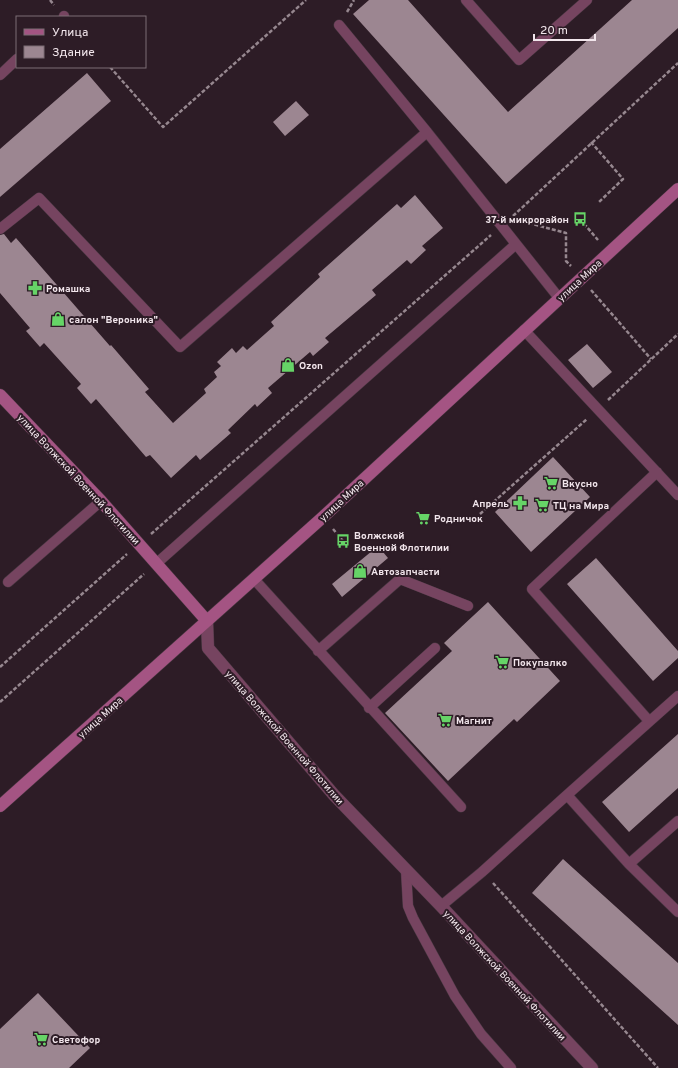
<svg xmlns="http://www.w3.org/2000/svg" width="678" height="1068" font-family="Overpass,sans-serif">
<rect width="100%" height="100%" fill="#2d1c26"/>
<path fill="#9c8691" d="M369,0H408L508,112L632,0H678V28L506,184L353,14Z
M87,73L111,101L0,197V149Z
M296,101L309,115L285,136L273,122Z
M415,195L443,228L422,246L426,250L411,264L407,260L372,290L376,295L325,338L329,342L313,356L310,352L268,388L272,393L257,407L255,404L228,430L231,433L200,460L196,455L171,478L150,455L146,457L96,399L91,404L77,388L81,384L44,343L40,347L26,331L30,328L0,293V235L4,234L11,243L16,238L110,346L111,345L149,389L145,392L173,423L206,393L204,389L217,377L214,372L221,366L217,362L232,348L236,353L243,346L247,350L274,326L271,322L320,277L318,274L397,204L401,208Z
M587,344L612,372L593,388L568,360Z
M553,457L590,497L531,552L495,512Z
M378,546L388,558L342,597L332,584Z
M596,558L678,651V658L653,681L567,584Z
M488,602L560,681L517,722L514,719L448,781L385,713L452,651L444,643Z
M678,734V788L629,832L602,802Z
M563,859L678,963V1025L532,893Z
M38,993L90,1048L69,1068H0V1029Z"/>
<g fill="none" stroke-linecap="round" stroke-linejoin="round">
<defs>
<path id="lane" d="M466,0L519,60L587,0
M64,17V16
M339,25L427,132
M0,75L17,59
M0,229L39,198L180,347L427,132L559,298
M524,330L678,495
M157,563L515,245
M254,579L461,807
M8,582L101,501
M318,651L400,579L468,606
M678,696L567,795L629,864L678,821
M369,708L435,648
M649,721L532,589L657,472
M629,864L678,912
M406,870L408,906L413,918L455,996L481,1034L511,1068
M441,906L482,872L567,795"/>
<path id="street" d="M207,621L208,648L334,795L441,906L592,1068"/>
<path id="secondary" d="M0,395L101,501L207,621
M0,806L323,517L678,189"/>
</defs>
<use href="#lane" stroke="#493842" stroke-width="11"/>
<use href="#street" stroke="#493842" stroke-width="13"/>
<use href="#secondary" stroke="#493842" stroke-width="13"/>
<path stroke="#96878f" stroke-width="2.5" stroke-dasharray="4 2" stroke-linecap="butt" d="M50,0L54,5
M347,12L354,0
M110,67L163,127L306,0
M591,142L623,179L598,203
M513,216L678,63
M580,219L598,240
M517,220L566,233V261L571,266
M591,290L651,359
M608,400L678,334
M480,514L587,419
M333,529L343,541
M151,534L491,235
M0,667L127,554
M0,702L144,574
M493,883L658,1068"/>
<use href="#lane" stroke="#764460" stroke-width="10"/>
<use href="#street" stroke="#764460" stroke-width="12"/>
<use href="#secondary" stroke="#a45483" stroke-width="12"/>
</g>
<defs>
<symbol id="bus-bare" viewBox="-9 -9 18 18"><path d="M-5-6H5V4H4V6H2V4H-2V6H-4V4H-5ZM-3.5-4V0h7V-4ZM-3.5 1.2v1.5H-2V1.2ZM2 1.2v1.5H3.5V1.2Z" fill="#66d467" stroke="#2d1c26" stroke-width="2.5" paint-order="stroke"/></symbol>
<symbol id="pharmacy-bare" viewBox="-9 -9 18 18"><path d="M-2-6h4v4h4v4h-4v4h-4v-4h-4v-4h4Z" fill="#66d467" stroke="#2d1c26" stroke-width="2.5" paint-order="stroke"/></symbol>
<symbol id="shop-bare" viewBox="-9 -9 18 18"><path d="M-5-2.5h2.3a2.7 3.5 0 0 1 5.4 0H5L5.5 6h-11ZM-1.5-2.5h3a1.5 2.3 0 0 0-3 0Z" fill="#66d467" stroke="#2d1c26" stroke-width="2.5" paint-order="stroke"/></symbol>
<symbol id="supermarket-bare" viewBox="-9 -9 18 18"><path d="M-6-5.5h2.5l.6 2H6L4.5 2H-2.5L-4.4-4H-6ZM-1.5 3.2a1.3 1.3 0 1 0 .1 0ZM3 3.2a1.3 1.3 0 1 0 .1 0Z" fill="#66d467" stroke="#2d1c26" stroke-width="2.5" paint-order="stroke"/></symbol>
</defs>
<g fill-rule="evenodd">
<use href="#bus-bare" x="570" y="209" width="20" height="20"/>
<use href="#pharmacy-bare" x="25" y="278" width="20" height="20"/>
<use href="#shop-bare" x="48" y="309" width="20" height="20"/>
<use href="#shop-bare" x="278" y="355" width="20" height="20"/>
<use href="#supermarket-bare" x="541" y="473" width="20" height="20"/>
<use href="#pharmacy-bare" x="510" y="493" width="20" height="20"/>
<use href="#supermarket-bare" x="532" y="495" width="20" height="20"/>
<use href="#supermarket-bare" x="413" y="508" width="20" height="20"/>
<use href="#bus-bare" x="333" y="531" width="20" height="20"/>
<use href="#shop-bare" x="350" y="561" width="20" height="20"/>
<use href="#supermarket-bare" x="492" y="652" width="20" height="20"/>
<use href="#supermarket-bare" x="435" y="710" width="20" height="20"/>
<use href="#supermarket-bare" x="31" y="1029" width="20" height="20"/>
</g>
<g text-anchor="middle" stroke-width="4" stroke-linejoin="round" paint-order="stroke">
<g font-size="10" font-weight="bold" fill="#f2e6ec" stroke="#2d1c26" text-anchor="start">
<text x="569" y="223" text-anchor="end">37-й микрорайон</text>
<text x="46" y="292">Ромашка</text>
<text x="69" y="323">салон "Вероника"</text>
<text x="299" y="369">Ozon</text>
<text x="562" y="487">Вкусно</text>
<text x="509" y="507" text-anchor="end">Апрель</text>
<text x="553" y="509">ТЦ на Мира</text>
<text x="434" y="522">Родничок</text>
<text x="354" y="539">Волжской<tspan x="354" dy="12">Военной Флотилии</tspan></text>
<text x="371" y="575">Автозапчасти</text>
<text x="513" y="666">Покупалко</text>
<text x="456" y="724">Магнит</text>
<text x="52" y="1043">Светофор</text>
</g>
<g font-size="10" fill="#f2e6ec" stroke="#2d1c26">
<text transform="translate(579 280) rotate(-43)" y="4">улица Мира</text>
<text transform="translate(79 479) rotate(47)" y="4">улица Волжской Военной Флотилии</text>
<text transform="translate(341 500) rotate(-43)" y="4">улица Мира</text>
<text transform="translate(100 717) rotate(-42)" y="4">улица Мира</text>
<text transform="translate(285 737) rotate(49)" y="4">улица Волжской Военной Флотилии</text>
<text transform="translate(505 975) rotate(47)" y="4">улица Волжской Военной Флотилии</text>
</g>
</g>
<rect x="16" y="16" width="130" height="52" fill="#2d1c26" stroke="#7c6d75"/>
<rect x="24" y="29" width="20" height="6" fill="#a45483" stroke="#7c6d75"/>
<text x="52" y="36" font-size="12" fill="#f2e6ec">Улица</text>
<rect x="24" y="46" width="20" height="12" fill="#9c8691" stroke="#7c6d75"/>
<text x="52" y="56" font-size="12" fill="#f2e6ec">Здание</text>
<path d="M534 34v6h61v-6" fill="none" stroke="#f2e6ec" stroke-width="2"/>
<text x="540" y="34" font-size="12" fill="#f2e6ec" stroke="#2d1c26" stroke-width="3" paint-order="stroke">20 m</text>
</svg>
